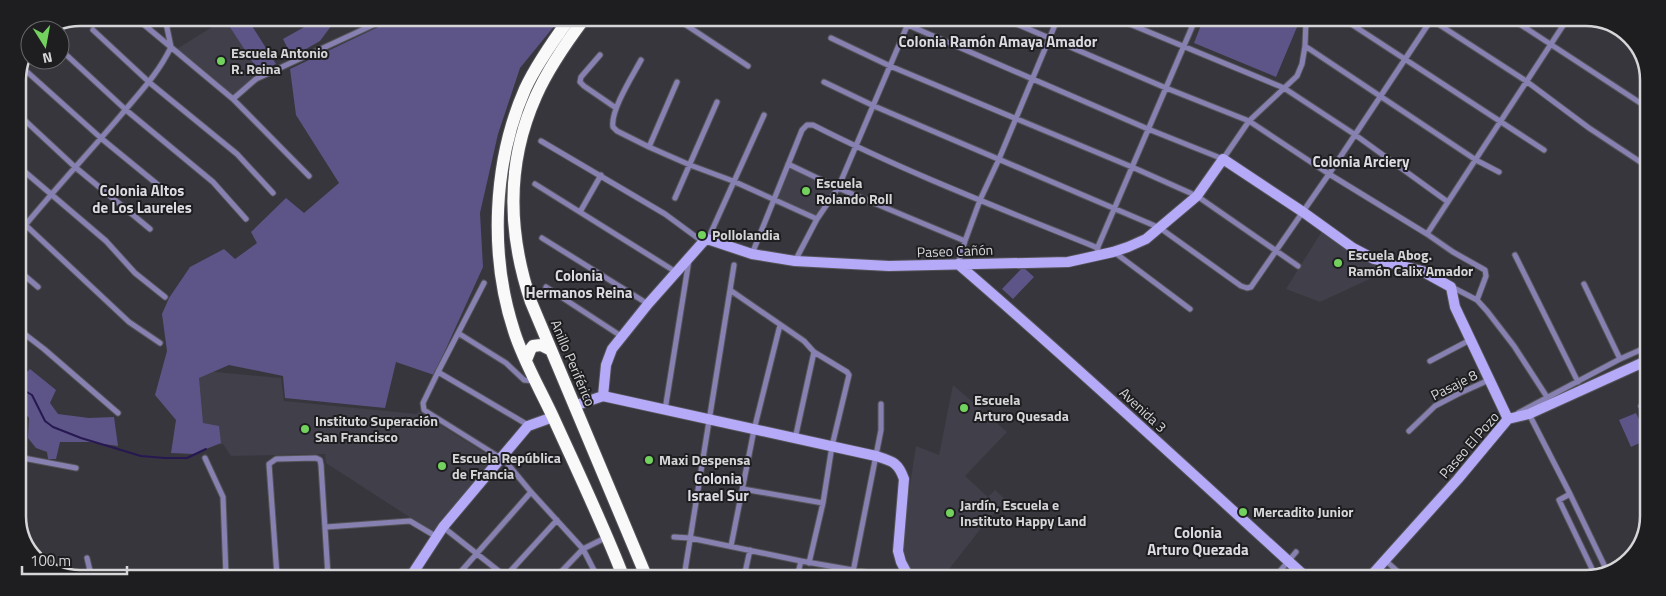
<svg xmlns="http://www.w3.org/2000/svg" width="1666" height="596" font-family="'Titillium Web',sans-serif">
<rect width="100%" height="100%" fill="#37363c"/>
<path fill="#403f4a" d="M225,19L259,72L233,96L177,49Z
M790,163L837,185L816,217L776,198Z
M1322,231L1361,257L1389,270L1320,302L1286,289Z
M173,368L281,378L284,401L417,414L418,411L493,458L434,533L326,463L325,454L231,456L223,444L208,446Z
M953,385L1007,432L965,476L988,497L995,490L1006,500L982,527L943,577H916L911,573L900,549L916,446L939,455Z"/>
<path fill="#5d5587" d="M224,18H247L276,64L259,72Z
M300,18H337L320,41L292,57L283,39L306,26Z
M397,18L560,19L520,68L498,134L480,213L483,267L434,375L396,362L385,408L285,398L283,376L229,365L199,378L203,423L219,426L221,443L194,454L171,453L176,420L155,395L167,351L162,314L169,298L190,267L224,249L235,259L257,243L251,232L286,198L304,213L339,183L296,115L290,69Z
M1203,20H1300L1276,77L1194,43Z
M1023,267L1034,277L1013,299L1002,289Z
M30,369L56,390L50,403L58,414L89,418L114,417L118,446L90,442H60L56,459H48L47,452L36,448L28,438L29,418L18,403V377L21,378Z
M1636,413L1646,434V440L1631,447L1619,420Z"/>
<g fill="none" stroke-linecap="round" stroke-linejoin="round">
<path stroke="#271852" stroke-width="2" d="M18,387L32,395L45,421L53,427L81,438L141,456L165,458H187L206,449"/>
<defs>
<path id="street" d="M136,18L233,99L309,176
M677,19L748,66
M894,19L1148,129L1223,159L1249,121L1297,76L1302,64L1305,46L1306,20
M1005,19L1166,88L1249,121L1329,174L1427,234L1453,252L1485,270L1486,276L1477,300
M1120,20L1284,88L1354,134L1448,202
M1345,20L1544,150
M1432,20L1526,81L1589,128L1648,167
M1515,21L1648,108
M1601,21L1636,44
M93,30L150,83L237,154L273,193
M831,38L890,66L1132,167L1197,196L1298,266
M1305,46L1476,160L1499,172
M60,49L126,110L213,182L246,219
M600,55L581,77L580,82L584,86L616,108
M641,60C633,75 610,111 613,127L617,131L649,147L690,165L733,181L817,219
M25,70L102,139L168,193
M824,82L874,106L1160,228L1241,286L1247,288L1251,287L1329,174L1431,20
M233,99L256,79L388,18
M18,114L75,167L150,229
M541,141L665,214L703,242
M649,147L677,82
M788,164L838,188L965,241
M18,166L106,241L135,273L165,297
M535,184L676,272
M675,198L717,102
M580,212L601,175
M18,218L129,322L160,343
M18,234C51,193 87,155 121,115C140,92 158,74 171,47L165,18
M1427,234L1566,21
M542,238L648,304
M708,239L764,115
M1097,249L1195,20
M1114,252L1190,309
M752,254L802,130L807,125H813C905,172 1002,209 1098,248
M1515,255L1578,382
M795,261L817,219L838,188L910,19
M958,264L965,241L980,200L999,159L1057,20
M734,265L730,290L804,341L814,352L847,372L849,375L832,446L823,503L809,563
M18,270L38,287
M484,283L438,372L423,403L424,410L496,455L502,457L531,492L583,549L597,576
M1584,284L1620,359
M546,287L621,336
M1452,287L1477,300L1487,311L1514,346L1547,397
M18,329L44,349L118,413
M458,333L506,363L524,380L534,381
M1430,361L1470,340
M438,372L528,425
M1641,406L1646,398
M665,410L689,260
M1518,413L1620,359L1647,347
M1529,414L1570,494L1607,571
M1409,431L1435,406L1460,393L1489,380
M795,439L814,352
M18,457L76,468
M205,458L223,497L226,576
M743,489L823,503
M1570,494L1559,500L1595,575
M326,527L410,521L437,537
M443,527L505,576
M674,537L690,538L801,561L893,577
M731,546L754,430L780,325
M87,558L91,575
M1385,560L1405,578
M1280,571L1296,552
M277,576L269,464L276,459L316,458L320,460L321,465L328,576
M339,576L414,572
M457,576L531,492
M506,576L557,520
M557,576L583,549L607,537
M684,577L730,290
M744,577L750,550
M797,577L801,561
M852,577L881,430V404"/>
<path id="secondary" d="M958,264C1077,366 1191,473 1307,578
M603,396L606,365L612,349L648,304L703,242L707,239L752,254L795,261L889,266L1068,262L1113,252L1128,247L1146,239L1197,196L1223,159L1303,212L1353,248L1374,259L1422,271L1451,287L1455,307L1508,419
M603,396L876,456C892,461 898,462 904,479L898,551L901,562L909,577
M574,406L603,396
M411,576L443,527L528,426L553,417
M1369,578L1458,479L1508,419L1529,414L1646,361"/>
<path id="highway" d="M569,19C553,41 536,65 525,89C493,162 489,255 514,331C523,360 540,389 553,417C577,470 602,522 623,576
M584,19C566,43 548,69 536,96C506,163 508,234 531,302L646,576
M526,360L530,350L533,346L541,345L551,350"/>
</defs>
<use href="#street" stroke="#545358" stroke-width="7"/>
<use href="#secondary" stroke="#545358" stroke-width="12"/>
<use href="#highway" stroke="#545358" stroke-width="14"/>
<use href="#street" stroke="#8781b2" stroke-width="5"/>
<use href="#secondary" stroke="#b5aaf7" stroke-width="10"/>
<use href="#highway" stroke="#f9f9f9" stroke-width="12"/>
</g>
<g fill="#72d25d" stroke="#1e1e21" stroke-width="2">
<circle cx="221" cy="61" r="5"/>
<circle cx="806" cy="191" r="5"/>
<circle cx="702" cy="235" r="5"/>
<circle cx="1338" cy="263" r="5"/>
<circle cx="964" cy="408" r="5"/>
<circle cx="305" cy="429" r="5"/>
<circle cx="649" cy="460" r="5"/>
<circle cx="442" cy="466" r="5"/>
<circle cx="1243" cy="512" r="5"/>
<circle cx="950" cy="513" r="5"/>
</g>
<g text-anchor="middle" stroke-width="4" stroke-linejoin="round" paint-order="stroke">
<g font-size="14" font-weight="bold" fill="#d6d6d9" stroke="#1e1e21" text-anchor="start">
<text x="231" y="58">Escuela Antonio<tspan x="231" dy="16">R. Reina</tspan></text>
<text x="816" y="188">Escuela<tspan x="816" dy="16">Rolando Roll</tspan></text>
<text x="712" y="240">Pollolandia</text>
<text x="1348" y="260">Escuela Abog.<tspan x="1348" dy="16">Ramón Calix Amador</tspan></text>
<text x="974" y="405">Escuela<tspan x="974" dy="16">Arturo Quesada</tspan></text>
<text x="315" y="426">Instituto Superación<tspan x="315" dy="16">San Francisco</tspan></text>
<text x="452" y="463">Escuela República<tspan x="452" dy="16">de Francia</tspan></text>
<text x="659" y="465">Maxi Despensa</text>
<text x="960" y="510">Jardín, Escuela e<tspan x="960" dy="16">Instituto Happy Land</tspan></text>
<text x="1253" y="517">Mercadito Junior</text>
</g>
<g font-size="14" fill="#d6d6d9" stroke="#1e1e21">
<text transform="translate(955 251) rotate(-2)" y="5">Paseo Cañón</text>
<text transform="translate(573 363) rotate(67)" y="5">Anillo Periférico</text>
<text transform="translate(1454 385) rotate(-27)" y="5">Pasaje 8</text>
<text transform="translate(1143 410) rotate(43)" y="5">Avenida 3</text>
<text transform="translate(1469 445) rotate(-49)" y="5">Paseo El Pozo</text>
</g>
<g font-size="15" font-weight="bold" fill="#dcdbe2" stroke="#1e1e21">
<text x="998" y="47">Colonia Ramón Amaya Amador</text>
<text x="1361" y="167">Colonia Arciery</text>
<text x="142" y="196">Colonia Altos<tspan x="142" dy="17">de Los Laureles</tspan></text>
<text x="579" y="281">Colonia<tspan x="579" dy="17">Hermanos Reina</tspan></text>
<text x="718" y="484">Colonia<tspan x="718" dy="17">Israel Sur</tspan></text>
<text x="1198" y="538">Colonia<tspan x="1198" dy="17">Arturo Quezada</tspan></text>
</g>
</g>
<path d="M0 0H1666V596H0ZM80 26H1586A54 54 0 0 1 1640 80V516A54 54 0 0 1 1586 570H80A54 54 0 0 1 26 516V80A54 54 0 0 1 80 26Z" fill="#1e1e21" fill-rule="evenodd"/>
<path fill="none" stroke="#d6d6d9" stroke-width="2.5" d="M80 26H1586A54 54 0 0 1 1640 80V516A54 54 0 0 1 1586 570H80A54 54 0 0 1 26 516V80A54 54 0 0 1 80 26Z"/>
<g transform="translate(45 45) rotate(169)"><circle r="24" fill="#1e1e21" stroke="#68686b"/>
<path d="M0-4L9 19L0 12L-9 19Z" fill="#72d25d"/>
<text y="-8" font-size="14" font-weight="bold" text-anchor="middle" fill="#d6d6d9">N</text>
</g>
<path d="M22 566v8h105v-8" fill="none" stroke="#d6d6d9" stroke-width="2.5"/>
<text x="30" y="566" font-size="15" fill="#d6d6d9" stroke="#1e1e21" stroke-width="4" paint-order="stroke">100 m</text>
</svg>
